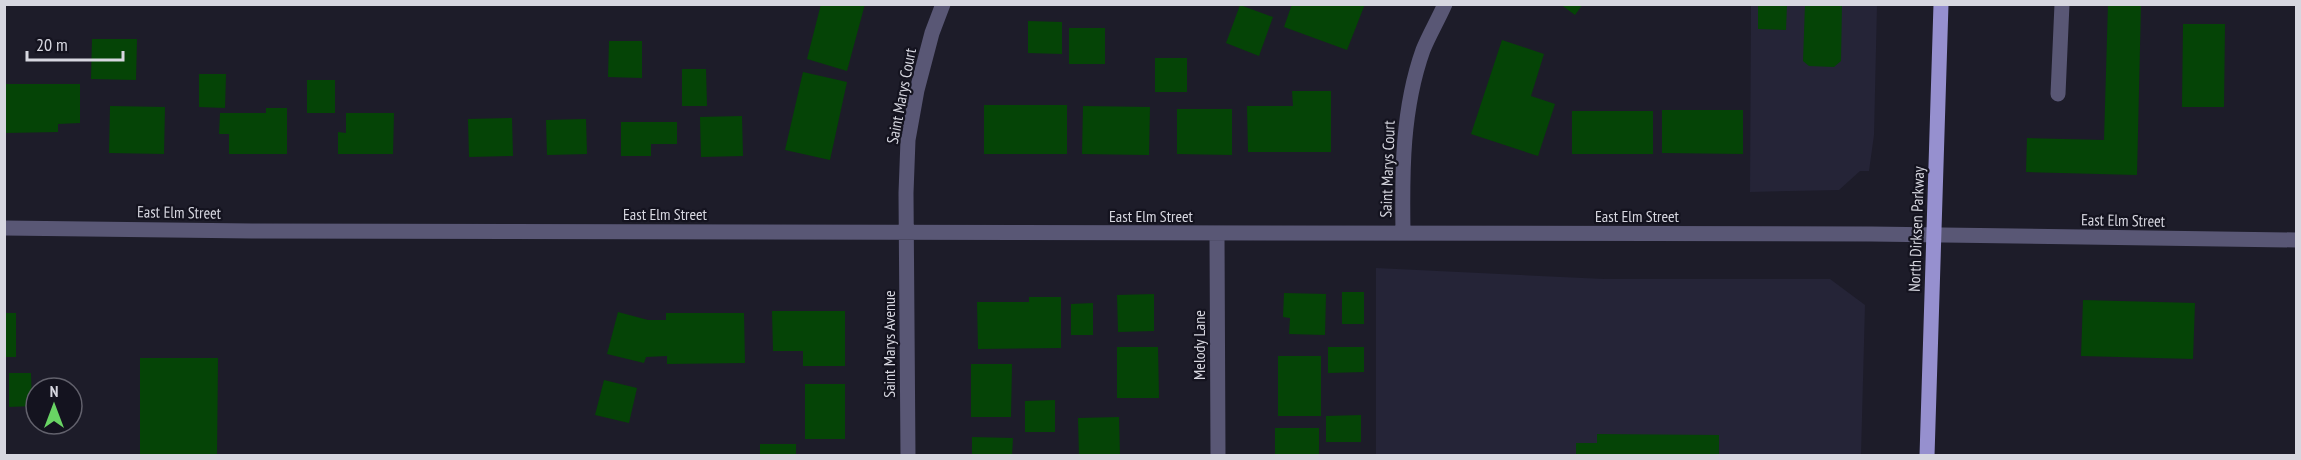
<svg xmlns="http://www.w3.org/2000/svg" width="2301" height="460" font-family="'PT Sans Narrow',sans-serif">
<rect width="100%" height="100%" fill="#1d1c29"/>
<path fill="#252437" d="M1751,5H1877L1874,135L1869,171H1860L1839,190L1750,192Z
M1376,268L1604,279H1830L1865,305L1861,455L1376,456Z"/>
<path fill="#054406" d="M821,4H865L847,71L807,59Z
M1292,4H1365L1347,50L1284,27Z
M1560,4H1583L1575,15Z
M1758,4H1787L1786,30L1758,29Z
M1805,4H1842L1841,61L1834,67L1809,66L1803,61Z
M2108,4H2141L2137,175L2026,172L2027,138L2104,140Z
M1240,5L1273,17L1259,56L1226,43Z
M1028,21L1062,22V54L1028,53Z
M2183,24H2225L2224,107H2182Z
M1069,28H1105V64H1069Z
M92,39H137L136,80L91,79Z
M1502,40L1544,54L1531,96L1555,104L1538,156L1471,134Z
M609,41H642V78L608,77Z
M1155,58H1187V92H1155Z
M682,69H706L707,106H682Z
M803,72L847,82L830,160L785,150Z
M199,74H226L225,108L199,107Z
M307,80H335V113H307Z
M4,84H80V123L58,124V132L4,133Z
M1292,91H1331V152H1248L1247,106H1293Z
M984,105H1067V154H984Z
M110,106L165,107L164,154L109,153Z
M1083,106L1150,107L1149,155L1082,154Z
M266,108H287V154H229V134H219L220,113H266Z
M1177,109H1232V155L1177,154Z
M1662,110H1743V154L1662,153Z
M1572,111H1653V154H1572Z
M346,113H394L393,154H338V132L346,133Z
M742,116L743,156L701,157L700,117Z
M512,118L513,156L469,157L468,119Z
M586,119L587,154L547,155L546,120Z
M621,122H677V144H651V156H621Z
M1342,292H1364V324H1342Z
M1284,293L1326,294L1325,335L1289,334L1290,318L1283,317Z
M1154,294V331L1118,332L1117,295Z
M1029,297H1061V348L978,349L977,302H1029Z
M2083,300L2195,303L2193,359L2081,356Z
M1093,303V335H1071V304Z
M772,311H845V366H803V351H773Z
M618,312L648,320H666V313H744L745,363L667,364V356L646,357L644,363L607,354Z
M4,313H16V357H4Z
M1117,347H1158L1159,398H1117Z
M1328,347H1364V372L1328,373Z
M1278,356H1321V416H1278Z
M140,358H218L217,456H140Z
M971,364H1012L1011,417H971Z
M9,373H31L32,406L9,407Z
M604,380L637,388L629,423L595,415Z
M805,384H845V439H805Z
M1055,400V432H1025V401Z
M1361,415V442H1326V416Z
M1119,417L1120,456H1079L1078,418Z
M1275,428H1319V456H1275Z
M1597,434L1719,435V456H1576V443H1597Z
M972,437L1013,438L1012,456H972Z
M760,444H796V456H760Z"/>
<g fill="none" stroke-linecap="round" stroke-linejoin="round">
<path stroke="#595775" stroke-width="15" d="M2058,94L2062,4
M4,228L252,231L1871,234L2296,240
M1403,233C1402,172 1402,109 1423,50C1429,35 1438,20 1445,4
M1217,234L1218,456
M908,456L906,193L908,140L917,90L932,33L943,4"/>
<path stroke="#9690cf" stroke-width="15" d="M1927,456L1941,4"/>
</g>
<g text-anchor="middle" stroke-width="4.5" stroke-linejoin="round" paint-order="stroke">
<g font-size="16" fill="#d7d7e0" stroke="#14131f">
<text transform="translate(901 96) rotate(-79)" y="6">Saint Marys Court</text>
<text transform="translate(1387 169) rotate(-88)" y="6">Saint Marys Court</text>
<text transform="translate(179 212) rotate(1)" y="6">East Elm Street</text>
<text x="665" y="220">East Elm Street</text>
<text x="1151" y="222">East Elm Street</text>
<text x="1637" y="222">East Elm Street</text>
<text transform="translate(2123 220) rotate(1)" y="6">East Elm Street</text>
<text transform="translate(1916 229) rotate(-88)" y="6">North Dirksen Parkway</text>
<text transform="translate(889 344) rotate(-90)" y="6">Saint Marys Avenue</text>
<text transform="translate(1199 345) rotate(-90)" y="6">Melody Lane</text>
</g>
</g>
<rect width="2301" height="460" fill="none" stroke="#d7d7e0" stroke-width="12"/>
<g transform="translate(54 406)"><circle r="28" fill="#14131f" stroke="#62616c" stroke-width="1.5"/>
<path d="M0-4.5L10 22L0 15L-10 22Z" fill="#69d464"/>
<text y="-9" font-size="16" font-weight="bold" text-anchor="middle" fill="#d7d7e0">N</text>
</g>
<path d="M27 51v9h96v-9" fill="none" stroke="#d7d7e0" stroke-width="3"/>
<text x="36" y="51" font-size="18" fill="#d7d7e0" stroke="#14131f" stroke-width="4.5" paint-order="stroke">20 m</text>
</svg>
